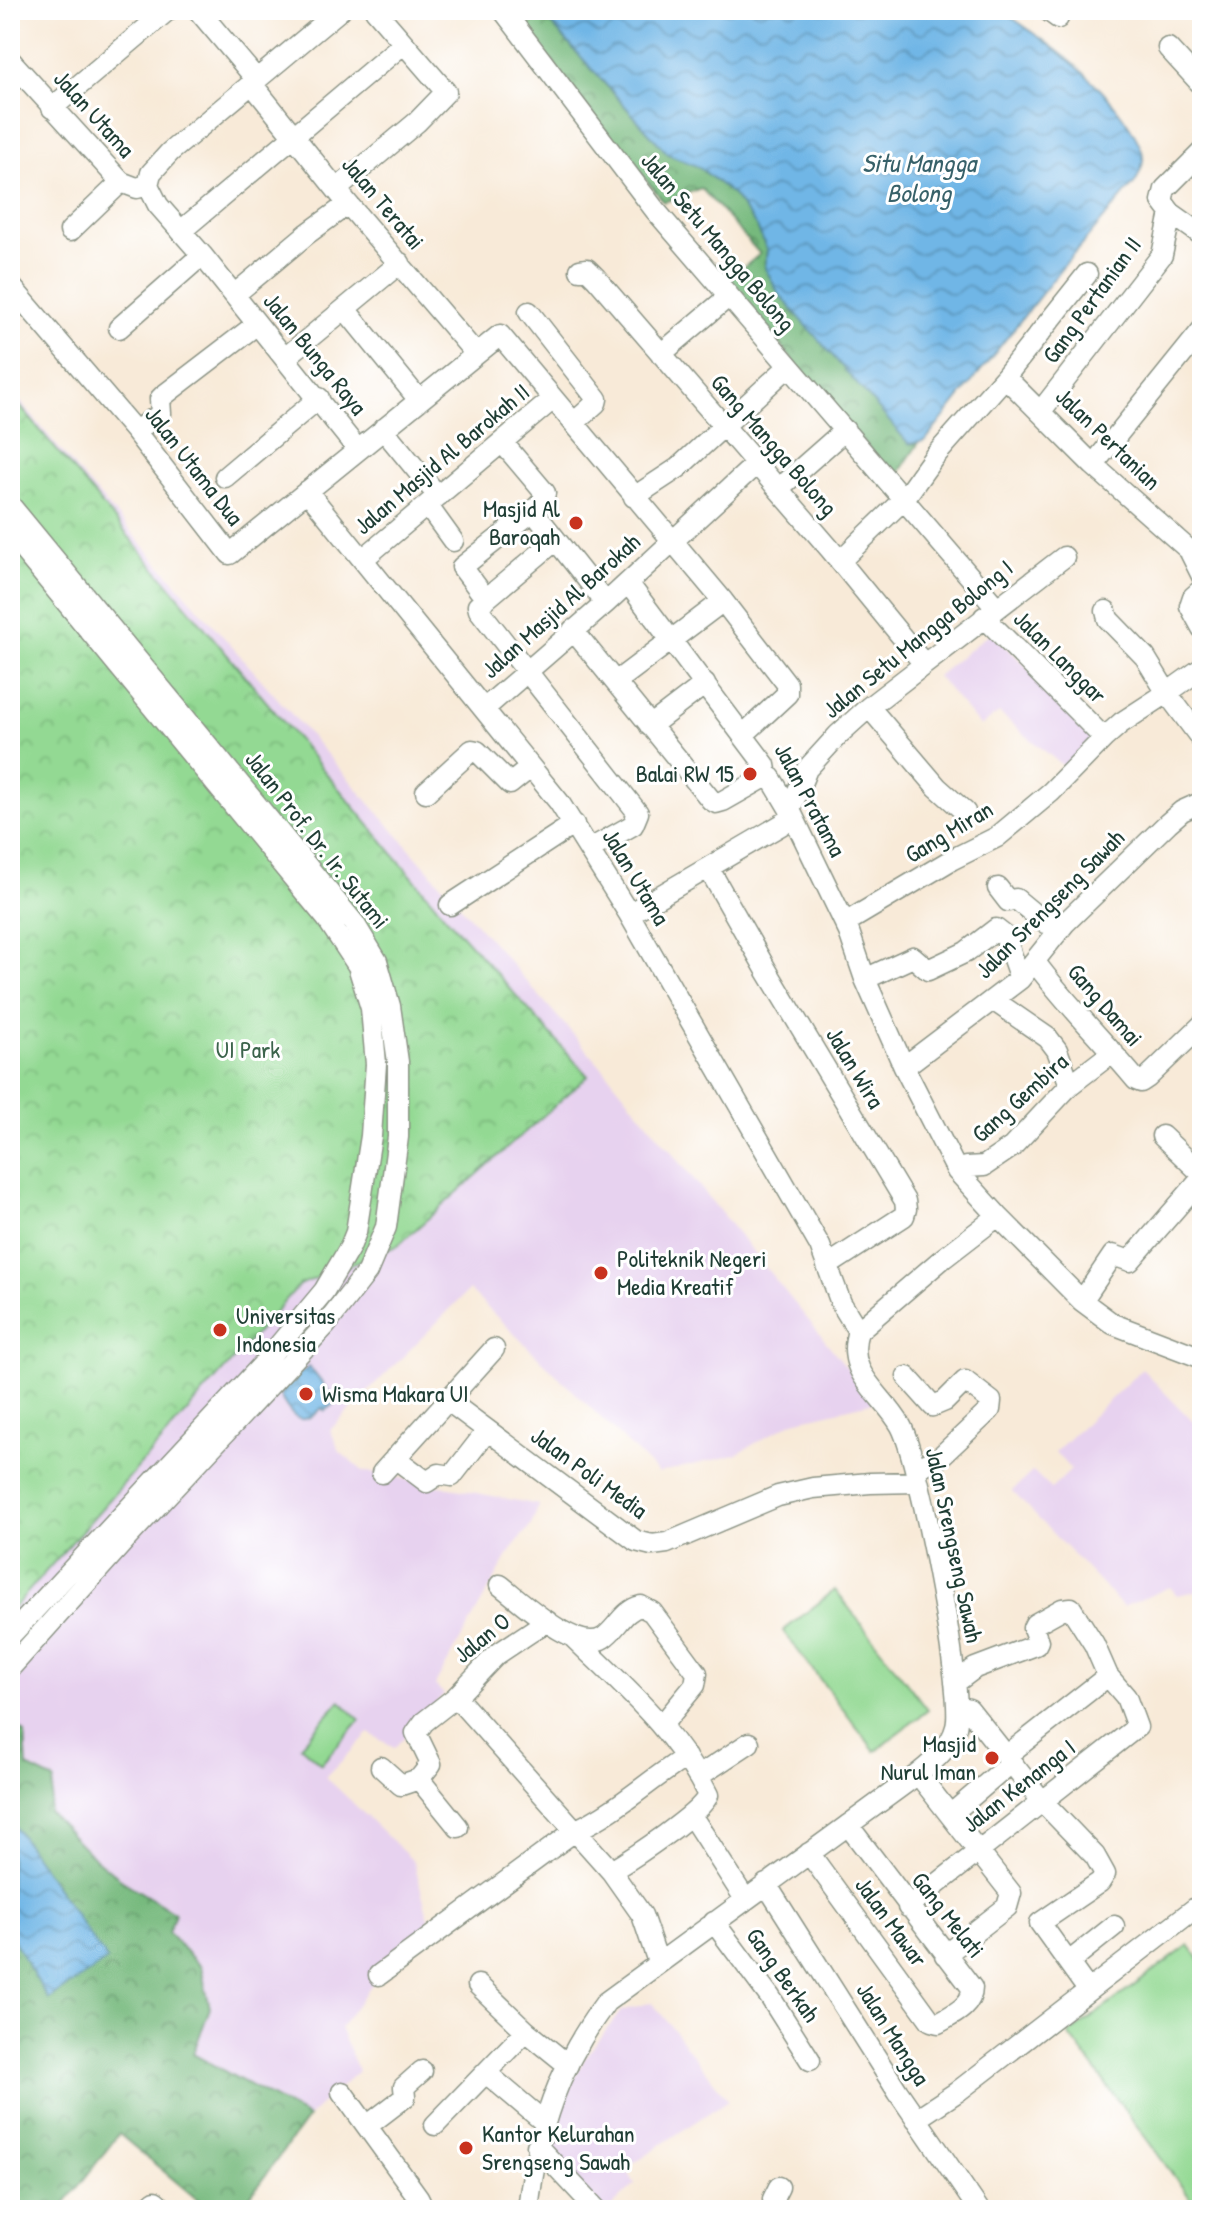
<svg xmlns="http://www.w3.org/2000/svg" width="1212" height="2220" font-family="'Patrick Hand',sans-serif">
<defs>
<pattern id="forest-crowns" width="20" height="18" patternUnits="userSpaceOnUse" patternTransform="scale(2)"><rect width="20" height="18" fill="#76b97d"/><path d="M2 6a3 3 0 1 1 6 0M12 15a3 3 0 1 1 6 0" fill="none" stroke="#609867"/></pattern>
<pattern id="park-crowns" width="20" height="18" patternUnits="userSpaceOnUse" patternTransform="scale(2)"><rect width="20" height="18" fill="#93d993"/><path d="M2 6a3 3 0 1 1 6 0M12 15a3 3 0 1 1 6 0" fill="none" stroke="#7ebb7f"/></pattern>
<pattern id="water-waves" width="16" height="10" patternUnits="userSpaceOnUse" patternTransform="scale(2)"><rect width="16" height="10" fill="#6fb6e6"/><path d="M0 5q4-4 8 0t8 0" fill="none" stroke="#5b95bb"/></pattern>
</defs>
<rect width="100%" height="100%" fill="#fff"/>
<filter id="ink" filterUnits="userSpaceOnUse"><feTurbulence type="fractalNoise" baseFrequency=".0125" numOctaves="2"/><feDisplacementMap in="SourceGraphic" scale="16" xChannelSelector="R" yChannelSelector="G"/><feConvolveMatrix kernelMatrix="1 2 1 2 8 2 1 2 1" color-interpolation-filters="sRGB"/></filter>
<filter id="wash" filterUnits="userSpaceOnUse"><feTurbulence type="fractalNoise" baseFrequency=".006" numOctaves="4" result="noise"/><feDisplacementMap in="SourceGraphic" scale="32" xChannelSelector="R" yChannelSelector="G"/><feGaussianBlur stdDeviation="1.8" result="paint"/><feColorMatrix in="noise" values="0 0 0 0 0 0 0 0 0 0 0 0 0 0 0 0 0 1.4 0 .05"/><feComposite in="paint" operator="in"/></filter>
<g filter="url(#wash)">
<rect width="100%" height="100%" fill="#f8ead8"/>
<path fill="#e7d2ef" d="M10,389L82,476L609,1075L875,1402L794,1421L735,1455L658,1473L469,1290L330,1430L340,1452L363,1471L539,1505L531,1525L513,1547L435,1685L444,1694L394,1748L369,1733L326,1777L414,1862L433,1936L375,1980L340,2028L358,2071L308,2117L240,2210H210L119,2134L60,2210H10Z
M991,632L1101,739L1069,771L999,713L980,726L937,676Z
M1142,1369L1202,1431V1590L1177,1595L1170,1587L1123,1607L1012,1491L1033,1471L1051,1489L1071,1470L1055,1452Z
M652,2002L728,2100L626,2168L635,2184L608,2210H602L550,2158L552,2122L585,2058L621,2011Z"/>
<path fill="url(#forest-crowns)" stroke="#4a7b58" stroke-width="2" d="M543,15L668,154L699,167L733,195L757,227L767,250L765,268L909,444H918L895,479L726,282L760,254L701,188L664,202L523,29Z
M10,1720L25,1733L27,1767L54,1780L49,1812L89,1853L124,1882L175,1913L168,1933L201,1967L210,2008L193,2054L308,2117L240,2210H210L119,2134L60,2210H10Z"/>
<path fill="url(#park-crowns)" stroke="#598b64" stroke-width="2" d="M10,394L445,916L588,1076L397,1246L299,1285L10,1612Z"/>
<path fill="#93d993" stroke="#598b64" stroke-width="2" d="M835,1590L928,1710L875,1751L783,1631Z
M340,1701L360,1720L321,1764L300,1746Z
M1189,1945L1202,1963V2210H1199L1069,2034Z"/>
<path fill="url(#water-waves)" stroke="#477a8d" stroke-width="2" d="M539,10H1001C1051,45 1103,80 1134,134C1138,141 1143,149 1143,157C1144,166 1139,174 1136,181L1066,263L925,441L909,444L779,294L765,268L767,250L757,227L733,195L699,167L668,154Z
M309,1367L337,1401L325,1411L322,1408C301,1429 292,1418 280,1396L285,1385L296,1382L294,1378Z
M15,1827L107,1961L48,1999L10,1934V1830Z"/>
</g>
<g filter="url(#ink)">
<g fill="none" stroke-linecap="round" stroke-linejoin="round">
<defs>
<path id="minor" d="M198,10L257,80
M503,10L655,210L996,607
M1047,10L1058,18
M1168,48L1202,85
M10,60L121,182L137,188L148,185
M252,84L348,204L476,354
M52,108L168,10
M1202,152L1165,189L1162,201L1171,213L1202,235
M148,185L158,205L202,255L358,450
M148,185L151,173L170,152L340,10
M337,189L417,122L446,92L375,10
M70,231L121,182
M181,231L403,44
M580,270L587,269L596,278L830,549L924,664
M10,285L135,431L230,554L500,335L723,601L787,684V694L743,735
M234,295L307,234L348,204
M345,309L419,400
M529,312L597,399L596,403L574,423
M119,328L202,255
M661,354L728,297
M285,358L400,263
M1005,377L1093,465L1189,550L1202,576
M1041,411L1162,255L1171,213
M383,429L438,496
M135,431L161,414L160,399L163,396L257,324
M502,442L545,493L543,501L533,511
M1093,465L1202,330
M225,477L319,398
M778,489L845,430
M307,491L559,802L629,914L820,1246L841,1303L858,1331
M634,497L678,468L789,366
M10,505L354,923L377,961L390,1006L398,1062V1137L386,1227L367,1272L325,1326L127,1538L10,1668
M427,505L453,541
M10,534L327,919L358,966L371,1008L376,1064L371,1136L356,1232L350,1247L324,1291L264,1363L10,1636
M556,540L486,599L462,567L533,511L606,603
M363,559L553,399
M840,561L904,499L934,457L1005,377L1087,274
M628,583L765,765L767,776L771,778L790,810L849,932L865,979L904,1067
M1202,589L1193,597L1190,606L1202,628
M486,599L478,606L479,610L638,813L633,825L590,849
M1106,611L1108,619L1145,657L1167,693L1202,668
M984,617L1104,738L1121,723L1167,693L1202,740
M573,630L711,800L716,803L723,801L767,776
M617,681L723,601
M869,707L937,787L965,812
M484,709L606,603L756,464
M650,726L705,684
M426,792L472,750L477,751L510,784L530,768
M1202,802L1182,811L1168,823L1065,923L1020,979L904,1067L957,1171L998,1216L1082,1301L1113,1324L1202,1358
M790,810L807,769L838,735L869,707L1064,557
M709,869L767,971L905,1201L906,1209L904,1216L827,1266
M998,888L1008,901L1016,899L1045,923H1065
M450,905L574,824
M629,914L793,818
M845,923L951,860L997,837L1051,792L1104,738
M1035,962C1065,1003 1103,1040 1136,1080L1141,1082L1147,1078L1202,1025
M865,979L913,957L928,970L966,952L996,929L1005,936L1020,979
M993,1000L1048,1038L1057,1050L1070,1085
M1162,1136L1202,1174
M957,1171L966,1167L984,1166L1012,1147L1070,1085L1113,1052
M1082,1301L1113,1255L1130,1261L1202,1178
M907,1377L933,1406L945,1401L965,1381L991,1401L990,1410L939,1458L915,1469
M447,1400L636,1541L652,1545L667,1543L778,1496L813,1488L870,1483L918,1482
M395,1458L427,1482L439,1474L452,1476L487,1431
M382,1473L494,1349
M500,1585C521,1601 577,1654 603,1638C617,1629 623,1610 641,1606L652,1612L697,1673L695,1685L662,1725
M574,1638C624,1687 677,1732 708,1795C702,1813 631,1859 611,1871
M456,1697L611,1871L642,1915L658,1962
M958,1706L969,1709L1042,1801L1095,1856L1105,1874L1100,1882L1040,1923L1088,1990
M1006,1756L1108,1676
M381,1767L401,1785L419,1779L431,1764L416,1733L424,1722L456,1697L496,1655L547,1621
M918,1774L1011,1893L1007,1907L945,1955
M699,1776L749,1743
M419,1779L458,1827
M691,1815L745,1899
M950,1815L1011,1763
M809,1853L931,2021L938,2023C952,2015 972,2007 972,1988L848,1825
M766,1884L898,2092L979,2210
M908,1907L1137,1727L1126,1697L1108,1676L1094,1644L1071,1608L1062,1609L1035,1624L1033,1628L1038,1641L1036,1645L975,1668L955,1683
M714,1922L770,1997L810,2060
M1069,1962L1114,1926
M379,1975L576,1830C616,1812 649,1780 686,1757
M478,1985L526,2031L568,2065
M492,2078L543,2121
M342,2092L418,2197L420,2201L412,2210
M916,2119L957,2092L1202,1903
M435,2125L526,2031
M367,2126L405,2097L404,2087L422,2071
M537,2146L597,2210
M145,2210L155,2201L165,2210
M528,2210C537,2130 558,2067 606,2002L918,1774C934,1761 951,1747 956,1727C965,1693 919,1459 901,1426C882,1392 844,1374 858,1331L941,1260L998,1216
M777,2210L773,2199L779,2187"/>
</defs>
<use href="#minor" stroke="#8c9486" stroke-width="23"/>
<use href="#minor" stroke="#fff" stroke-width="20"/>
</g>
</g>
<g fill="#c8321e" stroke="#fff" stroke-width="3">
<circle cx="576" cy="523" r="8"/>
<circle cx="750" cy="774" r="8"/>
<circle cx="601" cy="1273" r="8"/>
<circle cx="220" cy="1330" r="8"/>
<circle cx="306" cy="1394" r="8"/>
<circle cx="992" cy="1758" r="8"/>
<circle cx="466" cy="2148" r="8"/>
</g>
<g text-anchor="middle" stroke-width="6" stroke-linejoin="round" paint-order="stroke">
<g font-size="24" fill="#1f3d34" stroke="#fff">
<text transform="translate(94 114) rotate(48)" y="8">Jalan Utama</text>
<text transform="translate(383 203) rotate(50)" y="8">Jalan Teratai</text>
<text transform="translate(718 242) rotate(50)" y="8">Jalan Setu Mangga Bolong</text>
<text transform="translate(1092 300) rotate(-54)" y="8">Gang Pertanian II</text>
<text transform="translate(315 354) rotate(51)" y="8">Jalan Bunga Raya</text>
<text transform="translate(1108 439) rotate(44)" y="8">Jalan Pertanian</text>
<text transform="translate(774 445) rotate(49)" y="8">Gang Mangga Bolong</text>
<text transform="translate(442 459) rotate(-40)" y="8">Jalan Masjid Al Barokah II</text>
<text transform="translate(194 466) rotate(52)" y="8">Jalan Utama Dua</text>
<text transform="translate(561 606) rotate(-42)" y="8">Jalan Masjid Al Barokah</text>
<text transform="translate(918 639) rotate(-39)" y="8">Jalan Setu Mangga Bolong I</text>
<text transform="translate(1060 657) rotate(45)" y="8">Jalan Langgar</text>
<text transform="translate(810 800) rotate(62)" y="8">Jalan Pratama</text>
<text transform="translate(949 832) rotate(-31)" y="8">Gang Miran</text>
<text transform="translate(317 840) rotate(52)" y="8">Jalan Prof. Dr. Ir. Sutami</text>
<text transform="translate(636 877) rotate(59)" y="8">Jalan Utama</text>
<text transform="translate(1050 904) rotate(-45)" y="8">Jalan Srengseng Sawah</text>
<text transform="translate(1105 1005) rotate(49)" y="8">Gang Damai</text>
<text transform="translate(855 1068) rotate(59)" y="8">Jalan Wira</text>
<text transform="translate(1020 1098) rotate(-42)" y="8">Gang Gembira</text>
<text transform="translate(589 1473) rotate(36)" y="8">Jalan Poli Media</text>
<text transform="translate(954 1545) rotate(78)" y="8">Jalan Srengseng Sawah</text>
<text transform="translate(482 1638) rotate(-39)" y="8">Jalan O</text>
<text transform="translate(1019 1786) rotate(-38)" y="8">Jalan Kenanga I</text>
<text transform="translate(948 1915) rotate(52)" y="8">Gang Melati</text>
<text transform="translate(891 1922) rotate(54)" y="8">Jalan Mawar</text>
<text transform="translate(783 1975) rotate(55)" y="8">Gang Berkah</text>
<text transform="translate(893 2034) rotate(58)" y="8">Jalan Mangga</text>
</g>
<g font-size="24" fill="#1f3d34" stroke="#fff" text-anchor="start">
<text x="560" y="517" text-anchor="end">Masjid Al<tspan x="560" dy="28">Baroqah</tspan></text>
<text x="734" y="782" text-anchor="end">Balai RW 15</text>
<text x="617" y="1267">Politeknik Negeri<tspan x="617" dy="28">Media Kreatif</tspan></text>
<text x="236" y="1324">Universitas<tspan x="236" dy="28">Indonesia</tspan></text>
<text x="322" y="1402">Wisma Makara UI</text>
<text x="976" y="1752" text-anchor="end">Masjid<tspan x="976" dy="28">Nurul Iman</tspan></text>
<text x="482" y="2142">Kantor Kelurahan<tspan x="482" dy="28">Srengseng Sawah</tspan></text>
</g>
<g font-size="24" fill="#3c644c" stroke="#fff">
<text x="248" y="1058">UI Park</text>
</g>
<g font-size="26" font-style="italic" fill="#376169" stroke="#fff">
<text x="919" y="172">Situ Mangga<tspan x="919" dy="30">Bolong</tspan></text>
</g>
</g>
<rect width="1212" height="2220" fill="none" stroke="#fff" stroke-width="40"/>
</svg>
